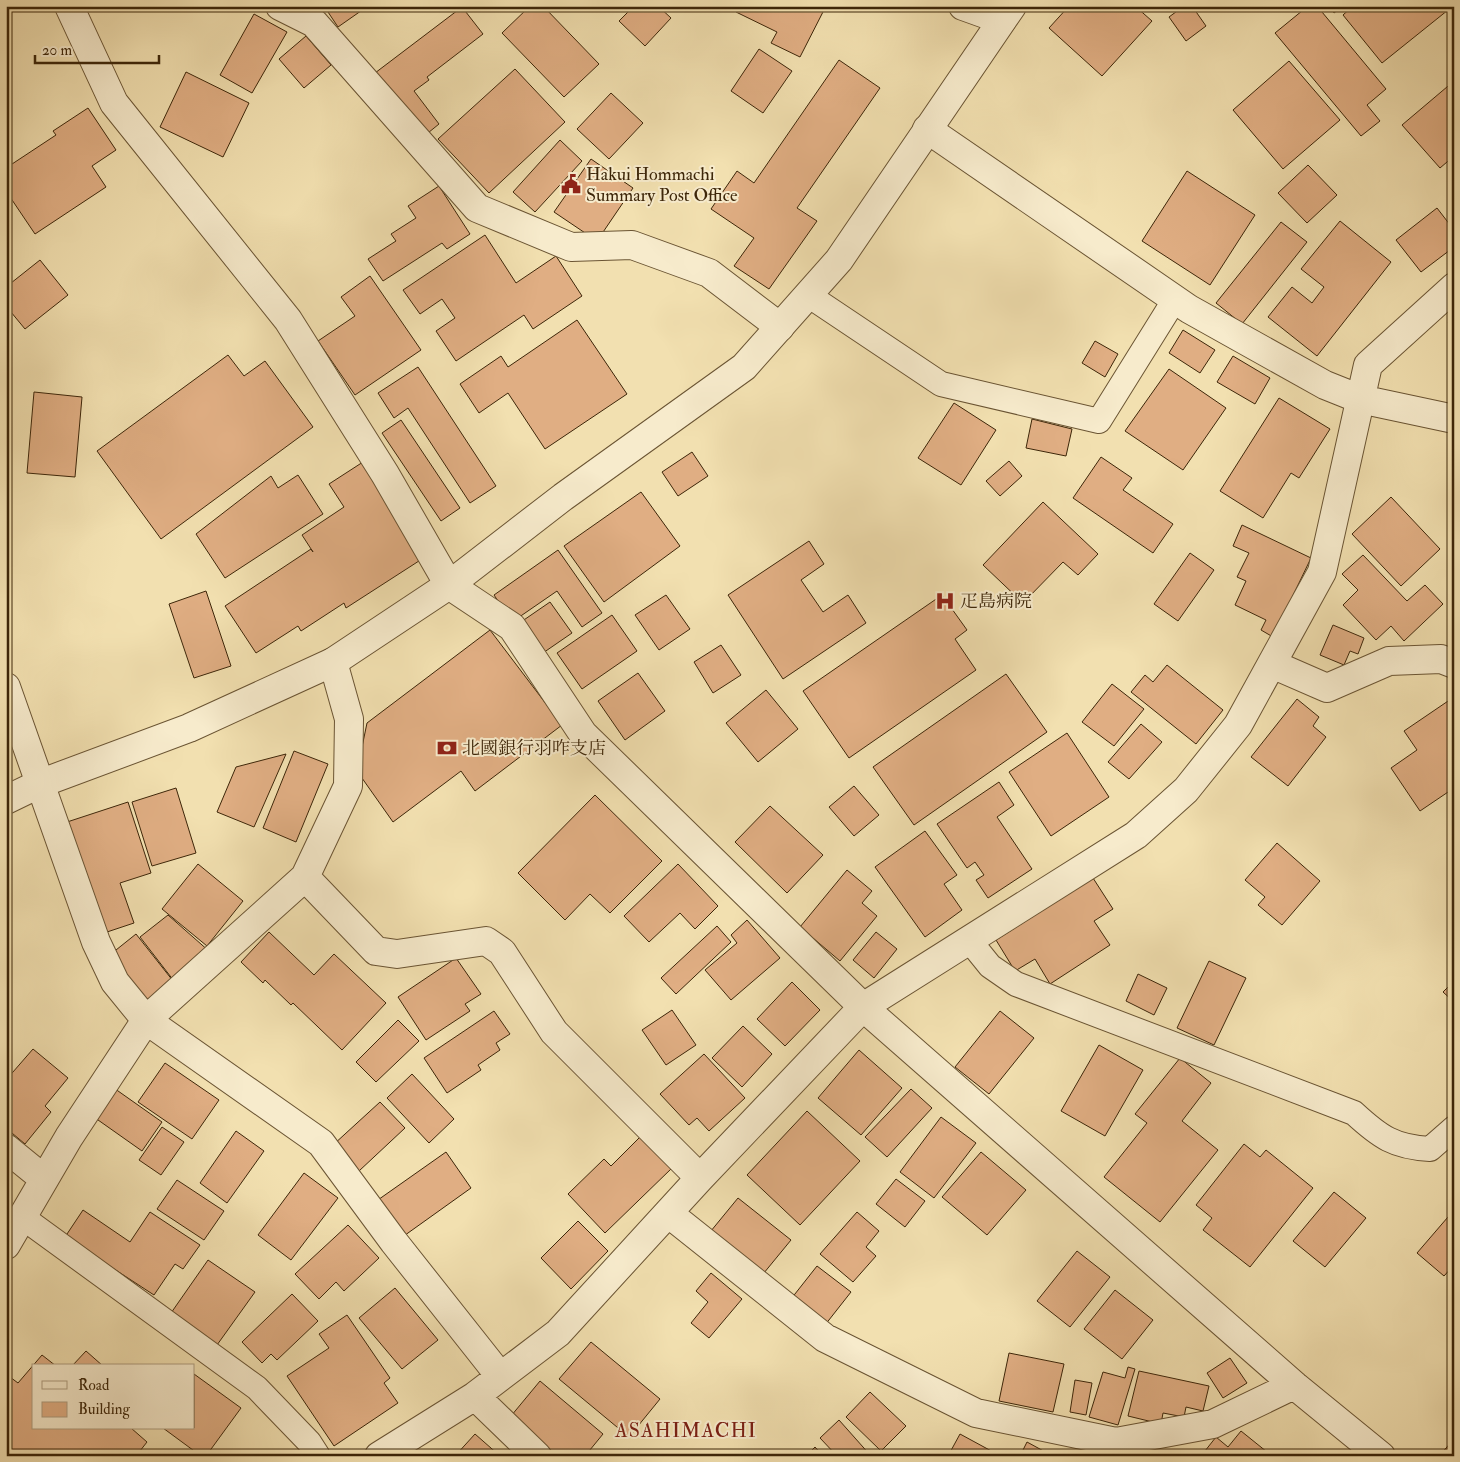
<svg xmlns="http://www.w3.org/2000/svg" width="1460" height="1462" font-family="'IM FELL Double Pica','Noto Serif JP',serif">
<rect width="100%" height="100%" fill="#f2e0b0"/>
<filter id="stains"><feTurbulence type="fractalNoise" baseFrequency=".004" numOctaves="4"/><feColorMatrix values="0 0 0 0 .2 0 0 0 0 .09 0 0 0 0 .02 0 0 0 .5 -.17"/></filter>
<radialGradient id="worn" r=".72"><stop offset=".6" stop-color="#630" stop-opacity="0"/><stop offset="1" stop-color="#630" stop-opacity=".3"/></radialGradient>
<path fill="#e0ae83" stroke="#3d2609" d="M324,6H368L338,27Z
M530,6H543L599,64L564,97L502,33Z
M634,6H658L671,18L645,46L619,21Z
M739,6H826L800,57L771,43L777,32L736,12Z
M1069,6H1135L1152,21L1102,76L1049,28Z
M1184,6H1192L1206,26L1186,41L1169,17Z
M1308,6H1317L1386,89L1367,105L1380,121L1361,136L1275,33Z
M1329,6H1343L1334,13Z
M1353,6H1453L1382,63L1343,15Z
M462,7L483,34L427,77L429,80L414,91L439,124L423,137L375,73Z
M254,14L287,32L252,93L220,75Z
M306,36L331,65L304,88L279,59Z
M759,49L792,71L763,113L731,91Z
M839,60L880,88L797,208L817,221L769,289L734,266L754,238L711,209L737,171L754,183Z
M1289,61L1340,120L1283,169L1233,110Z
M515,69L565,122L489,193L438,139Z
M186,72L249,103L223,157L160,127Z
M1454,81V156L1440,168L1402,125Z
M611,93L643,123L609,159L577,129Z
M88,108L116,150L92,166L106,187L35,234L6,191V168L56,135L53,131Z
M560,140L582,161L535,212L513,192Z
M591,159L633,188L597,241L554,212Z
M1308,165L1337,195L1307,223L1278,193Z
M1187,171L1255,215L1210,285L1142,241Z
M439,186L470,234L447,249L442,243L383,281L368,259L396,241L391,234L416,218L408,206Z
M1437,208L1454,230V247L1421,272L1396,240Z
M1340,221L1391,262L1317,356L1268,317L1292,287L1312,303L1324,287L1301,269Z
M1281,222L1307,242L1242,324L1216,303Z
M485,235L516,283L556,256L582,296L533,329L524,315L456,361L436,331L455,318L442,299L420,314L403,290Z
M40,260L68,295L25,329L6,306V287Z
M370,276L421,350L355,395L318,341L355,316L341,297Z
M1454,318V329L1448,322Z
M577,320L627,394L545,449L508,393L479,413L460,384L501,356L508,367Z
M1183,330L1215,350L1200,373L1169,353Z
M1095,341L1118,354L1105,377L1082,363Z
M228,355L244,376L265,361L313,427L161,539L97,451Z
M1233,356L1270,378L1255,404L1217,382Z
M418,367L496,486L470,503L408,408L394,418L378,393Z
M1169,369L1226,408L1183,470L1125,431Z
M34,392L82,397L75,477L27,473Z
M1279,398L1330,429L1299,478L1291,473L1263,518L1220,491Z
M954,403L996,430L961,485L918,458Z
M1032,419L1072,429L1066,456L1026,448Z
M401,420L460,508L441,521L382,433Z
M692,452L708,476L678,496L662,472Z
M1101,457L1132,478L1123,490L1173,524L1153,553L1073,498Z
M1009,461L1022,476L1000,496L986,481Z
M363,462L394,509L391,511L422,559L346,608L344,603L301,631L298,626L256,653L225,606L311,549L313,552L302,535L344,507L329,484Z
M298,475L323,514L225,578L196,534L271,476L278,488Z
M641,492L680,546L604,602L564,546Z
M1391,497L1440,549L1401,586L1352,534Z
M1043,502L1098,554L1078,575L1063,562L1023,603L983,565Z
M1242,525L1311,558L1273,637L1261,630L1266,620L1235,605L1246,581L1237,577L1249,553L1233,546Z
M809,541L824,564L801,580L823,612L848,595L866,623L783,679L728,595Z
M558,550L602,613L582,627L557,591L512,622L494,595Z
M1190,553L1214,570L1178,621L1154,604Z
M1363,555L1407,601L1425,585L1443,604L1404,641L1391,626L1376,640L1343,605L1358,590L1342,574Z
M206,591L231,666L194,678L169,604Z
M666,595L690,629L659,650L635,615Z
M942,595L967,630L955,639L976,670L849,758L803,691Z
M550,602L572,633L540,655L518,624Z
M612,615L637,651L582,689L557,653Z
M1333,625L1364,638L1358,654L1350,651L1344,665L1320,655Z
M490,630L562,725L475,791L461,771L393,822L357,771L367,723Z
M721,645L741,675L713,693L694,662Z
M1167,665L1223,710L1196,744L1131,692L1145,675L1153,682Z
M638,673L665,711L625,740L598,701Z
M1006,674L1047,732L914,825L873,767Z
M1112,684L1144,709L1114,746L1082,722Z
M766,690L798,729L758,762L726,723Z
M1454,697V788L1420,811L1391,768L1417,750L1404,731Z
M1297,699L1319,717L1313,726L1326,737L1288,786L1251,757Z
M1141,724L1162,742L1129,779L1108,762Z
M1067,733L1109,797L1051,836L1009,772Z
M294,751L328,764L296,842L263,828Z
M286,754L254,827L217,812L236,767Z
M999,782L1014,805L997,817L1032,869L988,898L976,880L984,875L975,862L967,868L937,824Z
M854,786L879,815L854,836L829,807Z
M176,788L196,853L152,866L132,802Z
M595,795L662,861L610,913L590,894L565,920L518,873Z
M128,802L151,873L120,883L134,923L101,934L64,823Z
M770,806L823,855L787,893L735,842Z
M925,831L957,875L944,884L962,910L925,937L875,867Z
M1277,843L1320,881L1282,925L1258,905L1265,897L1245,880Z
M198,864L243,901L207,946L162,909Z
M678,864L718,906L695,929L680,913L649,942L624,916Z
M847,870L872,891L862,903L877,916L840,961L800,927Z
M1093,878L1113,909L1094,921L1110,945L1050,984L1035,959L1015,971L996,940Z
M168,915L210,952L174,981L140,937Z
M747,920L780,958L731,1000L705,970L737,943L731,935Z
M717,926L731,942L676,994L661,978Z
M269,932L314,975L334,954L386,1003L342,1050L293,1003L291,1005L265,980L263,983L241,962Z
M876,932L897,949L874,978L853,960Z
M136,934L177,986L147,1009L106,958Z
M456,958L481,994L465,1004L470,1011L426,1040L398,997Z
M1209,961L1246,978L1214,1045L1177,1028Z
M1138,974L1167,988L1154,1015L1126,1001Z
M1454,981V1002L1443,992Z
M792,982L820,1010L785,1046L757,1019Z
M672,1010L696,1045L666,1065L642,1030Z
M494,1011L510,1034L496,1043L500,1050L478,1065L481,1070L447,1093L424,1058Z
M1000,1011L1034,1038L989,1094L955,1067Z
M398,1020L419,1041L376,1082L356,1062Z
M743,1026L772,1054L742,1087L712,1058Z
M1099,1045L1143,1070L1105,1136L1061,1111Z
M33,1049L68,1078L45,1106L51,1112L25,1144L6,1128V1080Z
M859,1050L902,1088L861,1135L818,1098Z
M704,1054L745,1098L709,1131L697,1118L689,1125L660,1094Z
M1180,1058L1211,1083L1182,1121L1218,1150L1160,1222L1104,1177L1147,1123L1135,1114Z
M165,1063L219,1100L192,1139L138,1102Z
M412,1074L454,1119L429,1143L387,1098Z
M111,1086L162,1122L142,1151L91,1115Z
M911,1089L932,1108L887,1157L865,1137Z
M380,1102L405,1128L359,1171L333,1145Z
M807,1111L860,1161L800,1225L747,1175Z
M941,1117L976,1143L934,1198L900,1172Z
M162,1127L184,1142L161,1175L139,1160Z
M236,1131L264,1151L227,1203L200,1183Z
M641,1136L672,1168L605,1233L568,1194L604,1159L611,1166Z
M1244,1144L1260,1157L1266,1150L1313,1188L1250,1267L1203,1230L1212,1218L1196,1205Z
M446,1152L471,1188L401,1238L375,1202Z
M981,1152L1026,1190L987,1235L942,1197Z
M304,1173L338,1198L291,1260L258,1235Z
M896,1179L925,1201L905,1227L876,1204Z
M177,1180L224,1211L204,1240L157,1209Z
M1334,1192L1366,1218L1325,1267L1293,1241Z
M738,1198L791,1240L759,1279L706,1237Z
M83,1210L130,1242L150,1212L200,1245L183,1269L175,1264L154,1295L65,1237Z
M1454,1210V1265L1444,1276L1417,1253Z
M857,1212L879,1231L866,1247L876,1256L853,1282L820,1254Z
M578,1221L608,1251L571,1289L541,1258Z
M348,1225L379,1258L344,1291L336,1282L319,1299L295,1274Z
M1077,1251L1110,1277L1070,1327L1037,1301Z
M208,1260L255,1292L217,1345L171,1313Z
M817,1266L851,1292L825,1325L791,1299Z
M711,1273L742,1299L709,1338L691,1323L708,1302L696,1291Z
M395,1288L438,1340L402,1369L359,1318Z
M1115,1290L1153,1320L1122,1359L1084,1329Z
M292,1294L318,1321L277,1360L271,1354L262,1363L242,1342Z
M347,1315L390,1378L384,1383L398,1403L334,1446L287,1376L329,1348L319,1334Z
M591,1342L660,1399L629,1437L559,1379Z
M86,1351L103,1366H72Z
M1009,1353L1064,1364L1053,1412L999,1401Z
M42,1355L56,1366H34V1428H131L147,1442L136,1456H6V1374L18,1383Z
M1230,1358L1247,1383L1223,1398L1207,1373Z
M1128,1367L1135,1369L1118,1425L1089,1417L1103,1372L1125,1378Z
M1139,1371L1209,1386L1203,1411L1186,1407L1184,1417L1163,1413L1161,1424L1128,1416Z
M194,1374L241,1408L206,1456H201L163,1428H194Z
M1075,1380L1092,1383L1086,1415L1070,1412Z
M540,1381L603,1434L585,1456H558L511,1416Z
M870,1392L906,1426L881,1451L846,1417Z
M839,1420L871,1456H837L820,1438Z
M1241,1431L1272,1456H1201L1216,1437L1228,1447Z
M475,1434L500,1456H455Z
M960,1434L995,1453L993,1456H948Z
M1454,1439V1456H1439Z
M1027,1442L1049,1454L1048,1456H1020Z
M815,1447L823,1456H806Z
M628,1450L636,1456H623Z
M1305,1451L1311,1456H1301Z"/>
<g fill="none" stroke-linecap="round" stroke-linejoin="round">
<defs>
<path id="service" d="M808,295L941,384L1099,421L1175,299
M969,940L990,966L1016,984L1354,1113C1380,1137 1394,1147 1430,1149L1454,1128
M22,1217L257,1388L309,1442L318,1456"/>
<path id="minor" d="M69,6L114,103L288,320L385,474L449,585L512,627L583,734L863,1007L1294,1385L1381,1456
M280,6L314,23L477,208L571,247L632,245L709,273L780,327
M963,6L1002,20
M927,129L1189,309L1325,385L1360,399L1454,419
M1272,664L1327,688L1389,661L1441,659L1454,664
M6,687L96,942L115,982L146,1020L321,1143L394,1242L500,1376
M305,877L376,951L397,954L486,941L502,952L554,1032L700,1178
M6,1148L44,1179
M668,1213L825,1338L976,1413L1116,1442L1213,1424L1294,1385
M6,1245L69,1137L146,1020L305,877L348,786L349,719L333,662
M475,1396L537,1456
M379,1456L475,1396L558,1333L700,1178L863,1007L1136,835L1186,790L1238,725L1322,572L1368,365L1454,287"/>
<path id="tertiary" d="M6,800L39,784L189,728L333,662L449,585L563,497L744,367L839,260L1012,6"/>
</defs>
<use href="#service" stroke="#6a5433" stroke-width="26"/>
<use href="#minor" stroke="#6a5433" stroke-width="30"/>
<use href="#tertiary" stroke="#6a5433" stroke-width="30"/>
<use href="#service" stroke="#f7ebcc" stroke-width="24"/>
<use href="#minor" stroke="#f7ebcc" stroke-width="28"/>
<use href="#tertiary" stroke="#f7ebcc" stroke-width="28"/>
</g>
<defs>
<symbol id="civic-bare" viewBox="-9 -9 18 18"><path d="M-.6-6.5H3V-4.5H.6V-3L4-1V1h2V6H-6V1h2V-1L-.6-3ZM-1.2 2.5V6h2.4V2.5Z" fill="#8f2418" stroke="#f7ebcc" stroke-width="2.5" paint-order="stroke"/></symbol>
<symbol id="hospital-bare" viewBox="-9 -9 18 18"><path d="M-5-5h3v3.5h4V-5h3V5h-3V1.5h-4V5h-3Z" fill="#8f2418" stroke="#f7ebcc" stroke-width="2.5" paint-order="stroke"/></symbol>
<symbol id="bank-bare" viewBox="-9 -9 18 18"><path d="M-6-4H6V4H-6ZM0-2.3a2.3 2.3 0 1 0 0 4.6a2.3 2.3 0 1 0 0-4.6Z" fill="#8f2418" stroke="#f7ebcc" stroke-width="2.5" paint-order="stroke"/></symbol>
</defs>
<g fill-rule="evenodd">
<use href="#civic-bare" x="557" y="170" width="28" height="28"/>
<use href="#hospital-bare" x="931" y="587" width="28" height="28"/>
<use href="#bank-bare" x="433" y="734" width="28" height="28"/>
</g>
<g text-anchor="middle" stroke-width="4" stroke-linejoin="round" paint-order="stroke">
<g font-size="18" fill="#3d2609" stroke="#f7ebcc" text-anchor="start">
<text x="586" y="180">Hakui Hommachi<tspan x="586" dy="21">Summary Post Office</tspan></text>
<text x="960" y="607">疋島病院</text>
<text x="462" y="754">北國銀行羽咋支店</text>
</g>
<g font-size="20" letter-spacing="1" fill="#7a1f14" stroke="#f7ebcc">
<text x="686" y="1437">ASAHIMACHI</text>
</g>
</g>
<rect width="1460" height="1462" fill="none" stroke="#f2e0b0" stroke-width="25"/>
<rect x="8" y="8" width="1445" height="1447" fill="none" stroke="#3d2609" stroke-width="2.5"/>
<rect x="12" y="12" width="1435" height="1437" fill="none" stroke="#3d2609"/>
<rect x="32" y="1364" width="162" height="65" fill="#f7ebcc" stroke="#ad9c7e"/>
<rect x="42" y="1381" width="25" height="8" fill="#f7ebcc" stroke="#ad9c7e"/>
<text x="78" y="1390" font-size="15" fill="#3d2609">Road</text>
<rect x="42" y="1402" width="25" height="15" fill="#e0ae83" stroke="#ad9c7e"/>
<text x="78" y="1414" font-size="15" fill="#3d2609">Building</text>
<path d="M35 55v8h124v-8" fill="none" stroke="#3d2609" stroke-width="2.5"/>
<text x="42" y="55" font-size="15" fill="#3d2609" stroke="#f7ebcc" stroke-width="4" paint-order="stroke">20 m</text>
<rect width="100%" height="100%" filter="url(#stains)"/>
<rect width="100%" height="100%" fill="url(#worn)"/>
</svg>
